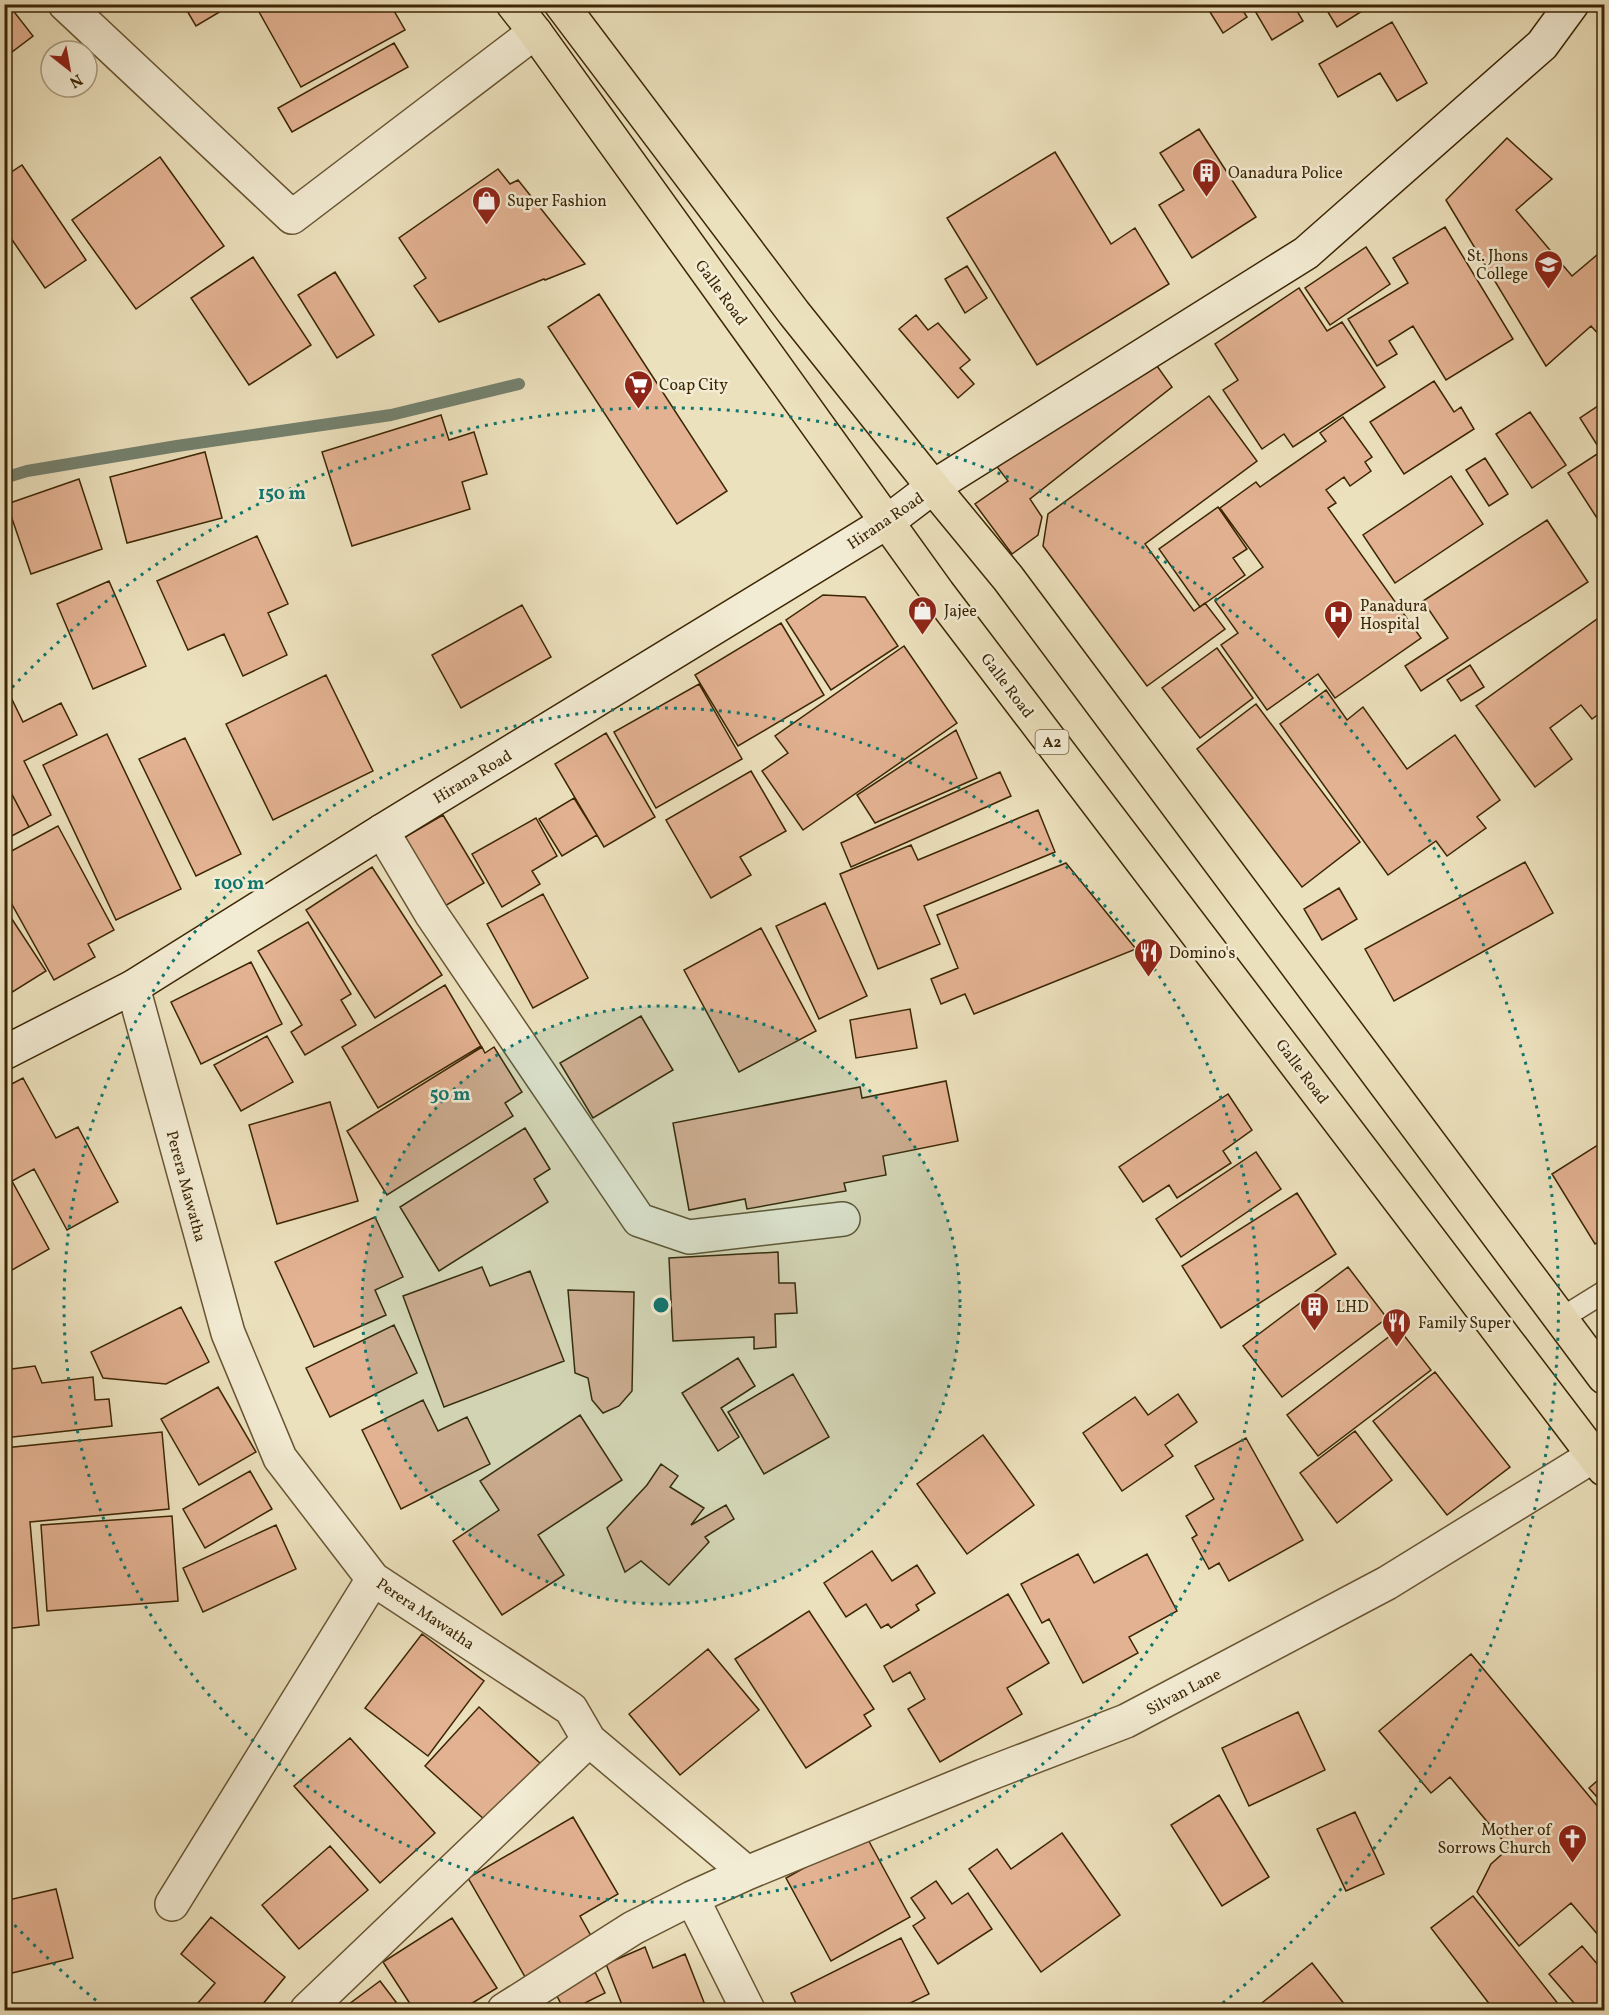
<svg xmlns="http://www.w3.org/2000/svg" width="1609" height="2015" font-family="Vollkorn,serif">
<rect width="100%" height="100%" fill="#ece1bd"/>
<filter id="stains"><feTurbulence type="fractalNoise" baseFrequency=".00333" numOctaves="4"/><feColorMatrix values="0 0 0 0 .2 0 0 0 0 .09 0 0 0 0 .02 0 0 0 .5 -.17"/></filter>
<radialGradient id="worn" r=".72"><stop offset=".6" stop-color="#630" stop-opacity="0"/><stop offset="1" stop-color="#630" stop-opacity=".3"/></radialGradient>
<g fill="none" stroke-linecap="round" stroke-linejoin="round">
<path stroke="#74816e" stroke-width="12" d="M4,478L27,471L177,446L391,415L519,384"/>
</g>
<path fill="#e3b292" stroke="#3c2604" stroke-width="1.5" d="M4,4H8L33,36L4,58Z
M183,4H233L196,26Z
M267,4H390L405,30L301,87L258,10Z
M1205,4H1239L1247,17L1223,33Z
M1251,4H1293L1303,21L1272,40Z
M1323,4H1370V6L1337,27Z
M1392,22L1427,83L1397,101L1380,73L1338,97L1319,64Z
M394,43L408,67L292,132L278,108Z
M1199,129L1256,217L1192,258L1159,205L1184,190L1160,153Z
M1507,138L1552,179L1516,210L1572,276L1604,249V340L1591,326L1546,366L1446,200Z
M1055,152L1111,244L1135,228L1169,284L1037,365L947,218Z
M160,157L224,246L136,309L72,220Z
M22,165L86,260L45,288L4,228V177Z
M498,169L510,184L518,180L585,264L545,280L544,279L439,322L414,286L426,278L399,238Z
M1445,227L1513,339L1446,380L1413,326L1389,341L1397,354L1377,366L1348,319L1408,283L1393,258Z
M1366,247L1390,284L1330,325L1305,288Z
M253,257L311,345L249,385L191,298Z
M967,266L987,298L965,313L945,279Z
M335,272L374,335L337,358L298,295Z
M1299,288L1327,331L1342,322L1385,387L1293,447L1284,434L1262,449L1223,390L1238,380L1215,344Z
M599,294L727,491L677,524L548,327Z
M916,315L928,330L938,323L970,360L960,368L974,384L958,398L899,329Z
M1152,359L1172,387L1030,499L1042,517L1038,535L1012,554L975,504L1008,481L995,464Z
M1434,381L1454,412L1461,407L1474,429L1404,474L1370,422Z
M1209,396L1257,461L1145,544L1194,611L1205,603L1225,629L1147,686L1043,546L1048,514Z
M1604,402V456L1580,418Z
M1530,412L1566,465L1532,488L1496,434Z
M441,415L449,440L474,432L487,474L462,482L470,509L352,546L322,452Z
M1343,417L1372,457L1365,462L1371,471L1350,486L1344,477L1326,490L1336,503L1328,508L1421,638L1335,698L1318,674L1267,710L1221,645L1238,633L1215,601L1263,567L1220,508L1256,482L1260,487L1326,441L1320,433Z
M205,452L222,518L127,543L110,477Z
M1597,454L1604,465V529L1568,473Z
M1485,458L1508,494L1489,506L1466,470Z
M1451,476L1483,524L1395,583L1363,535Z
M79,479L102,549L31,574L7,504Z
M1218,507L1247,549L1233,558L1245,575L1200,607L1159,549Z
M1547,520L1588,582L1421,691L1405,666L1448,638L1423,601Z
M257,536L288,604L268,613L287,655L243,676L224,634L188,650L157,581Z
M109,581L146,666L93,689L57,604Z
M823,595L865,597L898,646L831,690L786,620Z
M522,605L551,657L461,708L432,655Z
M1604,614V710L1592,719L1581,705L1550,728L1572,759L1535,787L1476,706Z
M781,623L824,695L738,746L695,675Z
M904,646L957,723L803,830L762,771L788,753L775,736Z
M1217,648L1253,698L1200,738L1162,688Z
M1470,665L1484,687L1461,701L1447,680Z
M326,675L373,771L273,820L226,724Z
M4,683L23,722L61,703L77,735L24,761L51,815L29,827L4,779Z
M699,684L742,759L656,808L614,732Z
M1326,690L1347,720L1363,707L1407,769L1455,735L1500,800L1477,817L1486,828L1447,856L1436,841L1388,875L1280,724Z
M1256,704L1360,842L1302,887L1197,749Z
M956,730L977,778L875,823L857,795Z
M606,733L655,817L604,847L555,764Z
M107,734L181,889L116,920L43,765Z
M185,738L241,854L196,876L139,759Z
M751,771L786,831L740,857L751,875L711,898L666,820Z
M1000,772L1011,796L851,867L841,843Z
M4,779L29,827L4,840Z
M574,798L597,835L562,856L539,819Z
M1038,810L1055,852L924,906L940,944L878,969L840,874L911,845L918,860Z
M443,815L484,883L433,913L393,844Z
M536,818L557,856L532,871L540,884L502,907L472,854Z
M58,826L114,930L88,944L95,957L54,980L4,890V855Z
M1525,862L1553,913L1394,1001L1365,949Z
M1066,863L1136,949L974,1014L965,994L941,1004L931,979L958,968L937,915Z
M372,867L442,975L375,1018L306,910Z
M1339,888L1357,919L1322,940L1304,909Z
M543,894L588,978L533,1008L487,924Z
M825,903L867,996L819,1019L776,926Z
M4,907L46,971L6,996L4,993Z
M308,922L351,994L341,1000L356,1025L305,1055L291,1032L302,1025L258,951Z
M761,928L816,1031L739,1072L684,970Z
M251,962L282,1024L201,1064L171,1002Z
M445,985L481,1046L378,1108L342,1047Z
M910,1009L917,1048L856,1058L850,1020Z
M641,1016L673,1070L593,1118L560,1063Z
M267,1036L293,1082L241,1111L214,1065Z
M482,1047L485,1053L494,1047L522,1092L505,1103L513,1116L387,1195L347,1131Z
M23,1078L56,1138L78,1127L118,1202L67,1230L34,1169L12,1181L49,1249L5,1274L4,1088Z
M946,1081L958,1141L883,1156L886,1175L844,1183L846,1191L747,1209L745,1199L689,1210L673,1123L860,1087L862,1098Z
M1228,1094L1252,1130L1223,1151L1231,1163L1177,1198L1169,1185L1143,1202L1119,1167Z
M330,1102L358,1201L277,1224L249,1125Z
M525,1128L550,1169L534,1179L548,1202L439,1271L400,1207Z
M1604,1141V1238L1595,1244L1552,1174Z
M1256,1152L1281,1189L1181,1257L1156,1219Z
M1297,1193L1336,1254L1221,1328L1182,1266Z
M375,1217L403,1277L375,1290L386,1315L314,1347L275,1262Z
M778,1252L779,1283H795L797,1313L775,1314L776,1347L754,1349V1337L673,1341L669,1258Z
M482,1267L490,1286L530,1271L564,1361L444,1407L403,1296Z
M1348,1267L1387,1318L1282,1397L1243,1346Z
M568,1290L634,1292L632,1391L619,1406L603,1413L592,1400L588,1378L575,1373Z
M181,1307L209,1362L166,1384L103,1378L91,1352Z
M394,1325L417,1373L330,1417L306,1368Z
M1399,1329L1431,1370L1318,1456L1287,1415Z
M738,1358L755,1386L721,1408L739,1437L718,1451L682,1393Z
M35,1366L42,1383L93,1377L95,1400L109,1399L112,1426L4,1438V1370Z
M1435,1372L1510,1467L1447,1515L1373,1421Z
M793,1374L829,1437L764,1474L728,1412Z
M218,1387L256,1452L199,1485L161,1419Z
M1178,1394L1197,1422L1165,1445L1173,1456L1122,1491L1083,1433L1135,1397L1148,1415Z
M423,1400L438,1431L467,1417L490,1464L401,1509L362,1430Z
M580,1415L622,1480L538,1535L564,1575L502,1615L453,1541L499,1510L480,1481Z
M1355,1431L1392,1480L1337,1523L1300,1473Z
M162,1432L169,1509L30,1522L39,1625L4,1629V1448Z
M983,1435L1034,1505L967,1554L917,1484Z
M1246,1438L1303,1540L1229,1581L1219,1563L1209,1569L1192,1538L1197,1535L1186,1516L1214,1499L1195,1466Z
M661,1464L678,1476L670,1487L704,1508L691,1525L726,1505L734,1519L705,1537L709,1542L669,1585L641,1561L625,1572L607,1528L647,1485Z
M250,1471L272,1509L205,1548L183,1509Z
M172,1516L178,1601L47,1611L41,1525Z
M276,1525L296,1569L203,1612L183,1568Z
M872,1551L892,1581L917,1565L935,1593L916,1605L919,1610L891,1628L888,1624L881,1628L866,1604L846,1617L824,1583Z
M1078,1554L1094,1583L1147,1554L1177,1611L1129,1637L1138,1653L1083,1683L1049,1619L1042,1623L1021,1584Z
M1008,1594L1049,1663L1007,1688L1022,1714L940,1762L908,1709L925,1699L910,1672L893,1682L884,1666Z
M809,1611L874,1709L864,1715L871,1726L806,1768L735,1659Z
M422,1634L484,1681L428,1756L365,1708Z
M708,1649L759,1710L680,1775L629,1714Z
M1471,1654L1604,1814V1942L1571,1903L1519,1946L1477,1892L1491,1864L1509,1848L1450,1777L1431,1793L1379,1731Z
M479,1707L540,1763L486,1821L425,1766Z
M1298,1712L1325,1770L1249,1806L1222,1748Z
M350,1738L435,1833L380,1883L294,1786Z
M1604,1775V1805L1589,1788Z
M1219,1795L1269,1877L1222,1906L1171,1825Z
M1355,1812L1384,1874L1346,1891L1317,1829Z
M573,1817L618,1894L580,1916L595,1943L528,1982L468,1878Z
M1062,1833L1120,1915L1041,1972L969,1869L997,1849L1011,1869Z
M865,1834L910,1917L831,1961L786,1878Z
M330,1846L368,1890L299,1949L262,1905Z
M936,1881L952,1904L968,1893L992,1929L938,1964L913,1926L925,1918L911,1898Z
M56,1889L73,1958L4,1975V1901Z
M1473,1896L1563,2010H1494L1431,1928Z
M211,1917L285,1977L258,2010H192L215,1983L181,1954Z
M452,1918L497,1988L461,2010H414L383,1962Z
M901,1938L929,1994L896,2010H799L791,1993Z
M1582,1946L1604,1972V2010H1580L1549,1974Z
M645,1947L653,1968L685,1954L707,2010H624L606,1964Z
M1312,1963L1349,2010H1253Z
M595,1972L605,1993L571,2010H564L555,1992Z
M380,1981L402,2010H341Z"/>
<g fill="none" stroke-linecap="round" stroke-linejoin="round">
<defs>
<path id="lane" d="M1562,1318L1604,1292"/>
<path id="street" d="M65,4L292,217L535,32
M382,831L432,915L639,1220L689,1237L843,1219
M133,987L228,1333L280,1458L373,1579L571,1709L589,1740L747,1873L692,1898L748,2010
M747,1873L983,1776L1126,1721L1387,1583L1593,1456
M172,1904L373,1579
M307,2010L589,1740
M504,2010L633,1928L692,1898"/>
<path id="secondary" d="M4,1053L133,987L382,831L887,522L933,487L1306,253L1542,45L1572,4"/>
<path id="highway" d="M513,4L535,32L938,593L1604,1469
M561,4L794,313L933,487L1008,578L1604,1377"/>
</defs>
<use href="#lane" stroke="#685532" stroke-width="24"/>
<use href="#street" stroke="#685532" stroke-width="36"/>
<use href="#secondary" stroke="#3c2604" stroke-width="36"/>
<use href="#highway" stroke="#3c2604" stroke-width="36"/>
<use href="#lane" stroke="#f3ecd4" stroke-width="21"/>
<use href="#street" stroke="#f3ecd4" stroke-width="33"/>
<use href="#secondary" stroke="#f3ecd4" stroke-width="33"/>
<use href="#highway" stroke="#ece1bd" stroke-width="33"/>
</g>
<circle cx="661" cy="1305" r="299" fill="#0f766e" fill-opacity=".12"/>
<g fill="none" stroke="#0f766e" stroke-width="3" stroke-dasharray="3 6">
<circle cx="661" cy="1305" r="299"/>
<circle cx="661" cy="1305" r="597"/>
<path d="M103 2006A896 896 0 0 1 6 1916M6 694A896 896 0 1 1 1219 2006"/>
</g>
<defs>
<symbol id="building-pin" viewBox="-11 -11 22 30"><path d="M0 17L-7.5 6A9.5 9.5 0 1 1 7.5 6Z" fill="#8f2418" stroke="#f3ecd4"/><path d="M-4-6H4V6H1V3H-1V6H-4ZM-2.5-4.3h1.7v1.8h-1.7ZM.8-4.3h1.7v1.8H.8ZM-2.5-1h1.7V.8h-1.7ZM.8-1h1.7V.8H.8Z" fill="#fff"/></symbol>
<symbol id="shop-pin" viewBox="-11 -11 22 30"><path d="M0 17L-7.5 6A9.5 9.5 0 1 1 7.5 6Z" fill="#8f2418" stroke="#f3ecd4"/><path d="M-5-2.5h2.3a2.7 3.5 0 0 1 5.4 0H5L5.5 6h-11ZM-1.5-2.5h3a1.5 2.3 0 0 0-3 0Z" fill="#fff"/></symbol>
<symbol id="school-pin" viewBox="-11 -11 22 30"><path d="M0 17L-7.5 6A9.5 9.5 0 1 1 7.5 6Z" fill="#8f2418" stroke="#f3ecd4"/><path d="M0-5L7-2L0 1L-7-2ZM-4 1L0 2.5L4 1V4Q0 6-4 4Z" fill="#fff"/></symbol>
<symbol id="supermarket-pin" viewBox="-11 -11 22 30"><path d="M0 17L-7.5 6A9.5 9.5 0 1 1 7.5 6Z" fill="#8f2418" stroke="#f3ecd4"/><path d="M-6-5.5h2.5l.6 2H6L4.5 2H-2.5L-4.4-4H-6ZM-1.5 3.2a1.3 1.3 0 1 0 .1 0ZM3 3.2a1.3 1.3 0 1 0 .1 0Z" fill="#fff"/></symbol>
<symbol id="hospital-pin" viewBox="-11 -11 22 30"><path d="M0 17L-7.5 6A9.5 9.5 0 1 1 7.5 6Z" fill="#8f2418" stroke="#f3ecd4"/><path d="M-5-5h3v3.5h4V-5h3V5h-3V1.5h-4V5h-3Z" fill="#fff"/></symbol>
<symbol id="restaurant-pin" viewBox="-11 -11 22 30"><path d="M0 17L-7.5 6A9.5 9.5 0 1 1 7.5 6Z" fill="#8f2418" stroke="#f3ecd4"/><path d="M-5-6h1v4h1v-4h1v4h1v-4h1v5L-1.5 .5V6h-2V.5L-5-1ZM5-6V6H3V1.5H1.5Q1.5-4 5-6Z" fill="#fff"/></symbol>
<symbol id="church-pin" viewBox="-11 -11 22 30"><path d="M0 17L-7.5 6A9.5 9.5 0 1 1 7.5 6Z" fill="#8f2418" stroke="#f3ecd4"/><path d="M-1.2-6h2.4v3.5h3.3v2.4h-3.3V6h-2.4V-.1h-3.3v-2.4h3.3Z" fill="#fff"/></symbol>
</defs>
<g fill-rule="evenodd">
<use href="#building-pin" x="1190" y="156" width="33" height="45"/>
<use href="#shop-pin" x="470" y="184" width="33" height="45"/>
<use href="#school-pin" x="1532" y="248" width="33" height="45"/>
<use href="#supermarket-pin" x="622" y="368" width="33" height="45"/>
<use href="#shop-pin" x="906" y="594" width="33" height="45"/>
<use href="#hospital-pin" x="1322" y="598" width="33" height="45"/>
<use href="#restaurant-pin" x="1132" y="936" width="33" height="45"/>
<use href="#building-pin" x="1298" y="1290" width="33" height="45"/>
<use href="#restaurant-pin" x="1380" y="1306" width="33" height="45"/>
<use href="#church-pin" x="1556" y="1822" width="33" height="45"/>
</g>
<g text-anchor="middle" stroke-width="5" stroke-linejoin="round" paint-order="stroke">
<rect fill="#f3ecd4" stroke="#736142" stroke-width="1.5" x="1035.5" y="730" width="33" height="24" rx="4.5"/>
<g font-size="15" font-weight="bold" fill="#3c2604">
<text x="1052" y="747">A2</text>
</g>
<g font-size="16" fill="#3c2604" stroke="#f3ecd4" text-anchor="start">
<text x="1228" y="178">Oanadura Police</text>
<text x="507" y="206">Super Fashion</text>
<text x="1528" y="261" text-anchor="end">St. Jhons<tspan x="1528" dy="18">College</tspan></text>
<text x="659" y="390">Coap City</text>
<text x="1360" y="611">Panadura<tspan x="1360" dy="18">Hospital</tspan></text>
<text x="944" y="616">Jajee</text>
<text x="1169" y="958">Domino's</text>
<text x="1336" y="1312">LHD</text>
<text x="1418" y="1328">Family Super</text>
<text x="1551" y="1835" text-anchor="end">Mother of<tspan x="1551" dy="18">Sorrows Church</tspan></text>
</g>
<g font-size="16" fill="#3c2604" stroke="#f3ecd4">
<text transform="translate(722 292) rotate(54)" y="6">Galle Road</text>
<text transform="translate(885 520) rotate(-34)" y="6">Hirana Road</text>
<text transform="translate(1008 685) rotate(53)" y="6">Galle Road</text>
<text transform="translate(472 776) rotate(-31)" y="6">Hirana Road</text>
<text transform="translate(1303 1071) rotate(53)" y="6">Galle Road</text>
<text transform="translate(187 1186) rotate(75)" y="6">Perera Mawatha</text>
<text transform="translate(426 1613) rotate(34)" y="6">Perera Mawatha</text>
<text transform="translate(1183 1691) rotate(-28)" y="6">Silvan Lane</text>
</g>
</g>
<circle cx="661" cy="1305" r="9" fill="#0f766e" stroke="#f3ecd4" stroke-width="3"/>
<g font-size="18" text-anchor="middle" font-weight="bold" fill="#0f766e" stroke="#f3ecd4" stroke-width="5" stroke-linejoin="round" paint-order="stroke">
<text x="282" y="499">150 m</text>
<text x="239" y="889">100 m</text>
<text x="450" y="1100">50 m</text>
</g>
<rect width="1609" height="2015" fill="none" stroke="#ece1bd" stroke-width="24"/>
<rect x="6" y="6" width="1597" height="2003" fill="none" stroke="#3c2604" stroke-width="3"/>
<rect x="12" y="12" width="1585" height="1991" fill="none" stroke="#3c2604" stroke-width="1.5"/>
<g transform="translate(69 69) rotate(149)"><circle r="28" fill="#f3ecd4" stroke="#aa9d81" stroke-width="1.5"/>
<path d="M0-4.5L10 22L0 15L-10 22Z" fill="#8f2418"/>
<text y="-9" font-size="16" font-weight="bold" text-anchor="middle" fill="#3c2604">N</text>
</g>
<rect width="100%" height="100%" filter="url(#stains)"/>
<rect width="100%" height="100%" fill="url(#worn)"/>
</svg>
